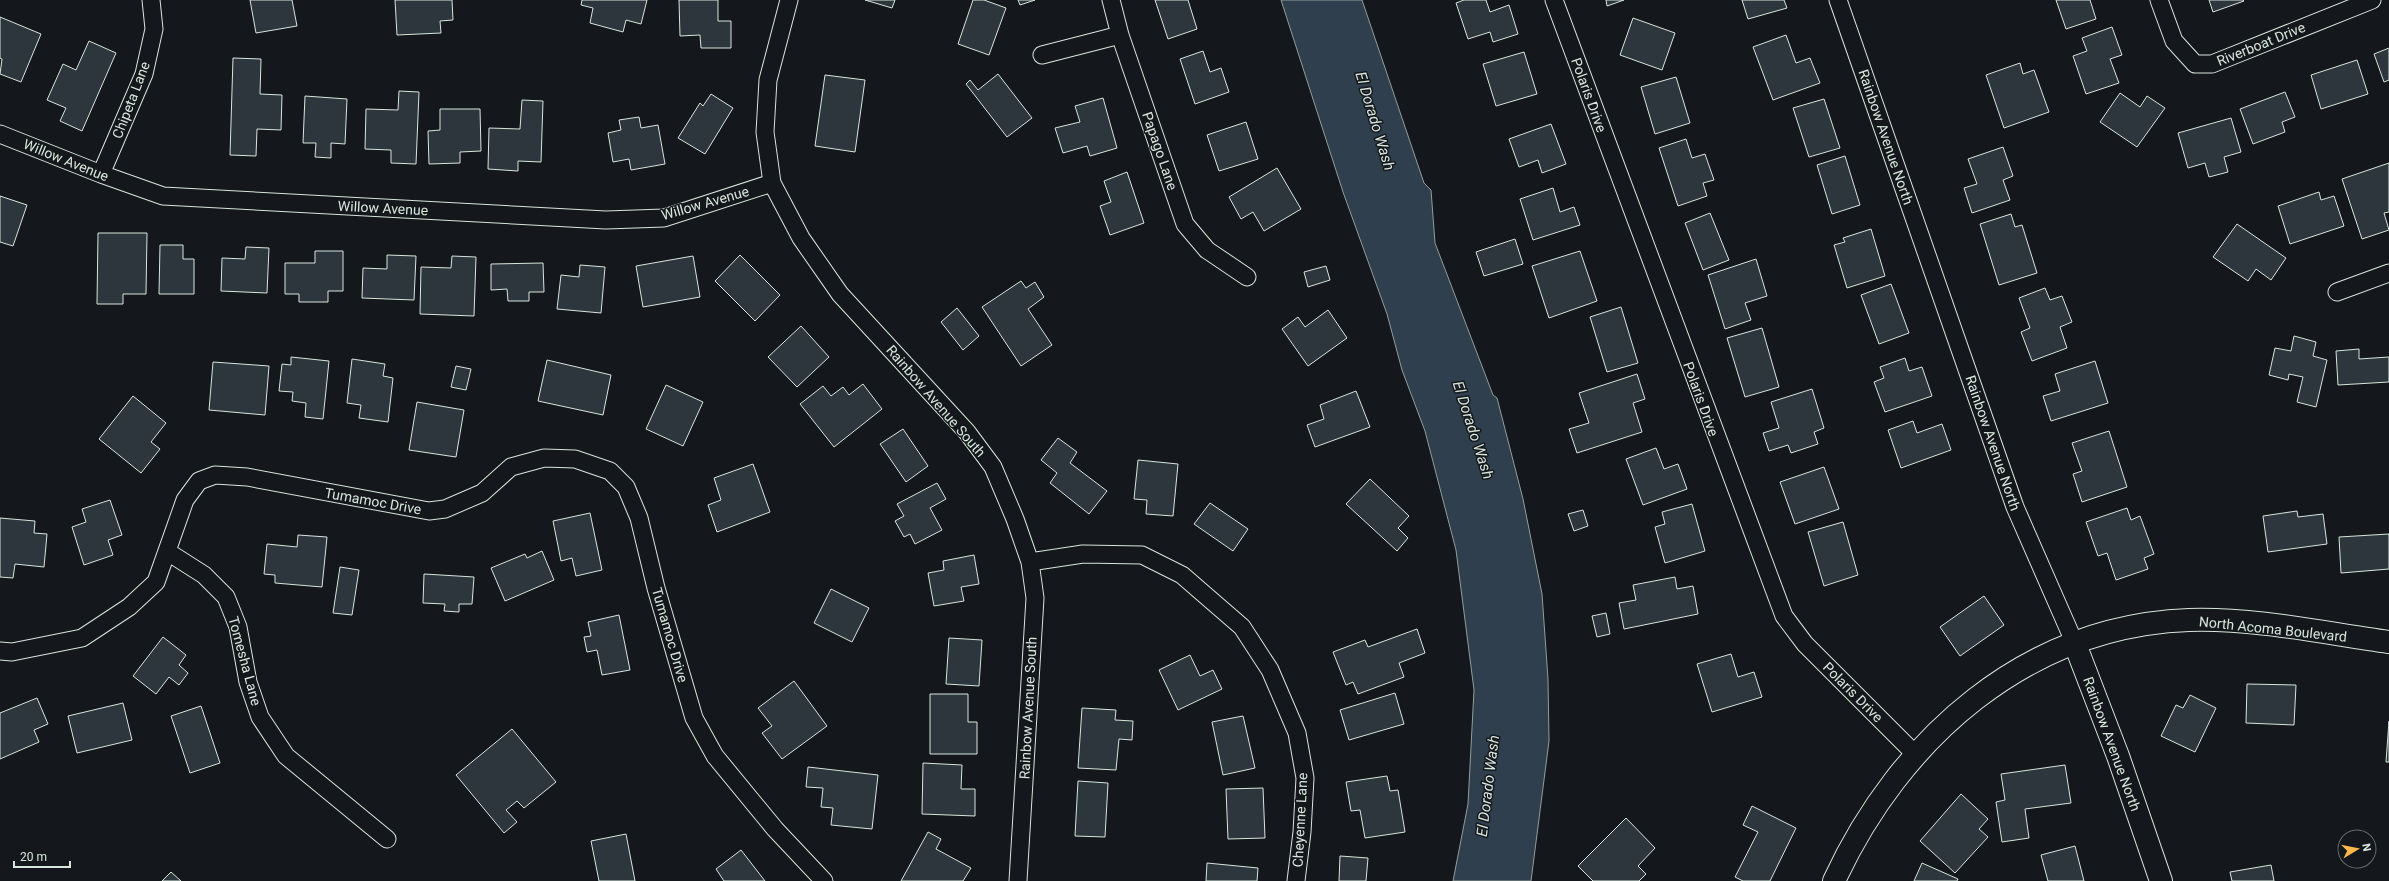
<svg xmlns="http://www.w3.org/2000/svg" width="2389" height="881" font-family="Roboto,sans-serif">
<rect width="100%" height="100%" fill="#14181c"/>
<path fill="#2f3f4d" stroke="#939e99" d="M1281,0H1362L1424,183L1431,190L1435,243L1493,395L1497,398L1523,499L1542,594L1548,679L1549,741L1531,881H1453L1468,804L1474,690L1456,550L1425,431L1402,370L1387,314L1343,192Z"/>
<path fill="#2c363c" stroke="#d8e6dc" d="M250,0H292L297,26L256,33Z
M395,0H452L453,20L440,21L441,33L397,35Z
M582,0H647L641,24L626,20L623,32L590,23L593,8L581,5Z
M679,0H718V21H731V48H701L700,35L680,36Z
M865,0H895L892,8Z
M973,0H984L1006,8L989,55L958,44Z
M1018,0H1035L1020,5Z
M1155,0H1188L1197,29L1168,39Z
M1464,0H1486L1490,12L1509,5L1518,34L1493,42L1490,32L1468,39L1456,3Z
M1606,0H1624L1607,6Z
M1742,0H1784L1787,8L1748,19Z
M2056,0H2090L2096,19L2066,29Z
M2209,0H2243L2244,1L2213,12Z
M0,17L41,34L21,82L0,74L2,59L0,58Z
M1633,18L1675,33L1662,70L1620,55Z
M2112,27L2122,55L2110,59L2119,83L2086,94L2073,56L2087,51L2082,38Z
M1786,35L1796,63L1810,58L1820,83L1773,100L1753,47Z
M89,41L116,53L82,131L60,121L66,108L47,100L63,64L76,70Z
M2389,48V80L2384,82L2374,54Z
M1203,51L1210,72L1221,68L1229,92L1195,104L1180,59Z
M1524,52L1537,94L1496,106L1483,64Z
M233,58L261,59L260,94L282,95L281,130L257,129L256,156L230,155Z
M2357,60L2368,94L2321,109L2311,75Z
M2020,63L2023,74L2034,70L2049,112L2004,128L1986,75Z
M998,74L1032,118L1007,137L966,84L970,80L978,90Z
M825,75L865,80L855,152L815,146Z
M1676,77L1690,123L1655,134L1641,87Z
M399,91L419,92L416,164L391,163V150L365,149L366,109L398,110Z
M2285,92L2295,117L2282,122L2285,132L2253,144L2240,109Z
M2120,93L2140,107L2147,96L2165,108L2137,147L2100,122Z
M711,94L733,108L705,154L678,138L700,103L703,106Z
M305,96L347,99L345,144L331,143V158L315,157L316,143H303Z
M1103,98L1117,148L1090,156L1087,146L1063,153L1055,128L1080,122L1075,106Z
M1824,99L1840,148L1809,157L1793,108Z
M522,100L543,101L541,162L518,161V171L488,169L489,128L520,129Z
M440,109H480L481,151L460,152V163L429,164L428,131L440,130Z
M639,117L641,128L658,125L665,164L631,170L629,159L613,162L608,133L621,130L619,120Z
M2231,118L2241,152L2224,157L2228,172L2209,177L2205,163L2188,168L2178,133Z
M1246,122L1258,159L1219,171L1207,135Z
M1551,124L1566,164L1542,173L1538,160L1519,167L1509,139Z
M1686,139L1692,158L1705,154L1714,180L1703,183L1707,196L1678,206L1659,148Z
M2003,147L2013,176L2003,180L2010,200L1972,213L1964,188L1977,184L1968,159Z
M1845,156L1860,205L1832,214L1817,165Z
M2389,163V212L2384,213L2389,230L2362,239L2342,179Z
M1277,168L1301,209L1264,231L1253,212L1241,219L1229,197Z
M1127,172L1144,223L1110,235L1100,206L1111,202L1104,181Z
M1553,188L1560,212L1574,207L1580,225L1533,240L1520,199Z
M2319,192L2321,200L2334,196L2344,226L2290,244L2278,206Z
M0,196L27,205L13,246L0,242Z
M1710,213L1729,260L1703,270L1685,223Z
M2011,214L2015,227L2022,225L2037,273L1999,285L1980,224Z
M2237,224L2286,258L2271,280L2256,269L2248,281L2213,257Z
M1871,229L1885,276L1847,288L1834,245L1845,242L1843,238Z
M98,233H147L146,294H123V304H97Z
M1515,239L1523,264L1484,276L1476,252Z
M160,245H183V259H194V294H159Z
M246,247L269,248L267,293L221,291L222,258L245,259Z
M315,251H343V291H328V302H299V294H285V263H315Z
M1580,251L1597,301L1549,318L1532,266Z
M387,255L416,256L414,300L362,298L363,268L387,269Z
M740,255L780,295L755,321L715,281Z
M452,256L476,257L474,316L420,314L421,267L451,268Z
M693,256L700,297L643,307L636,266Z
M1756,259L1767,296L1745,303L1751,320L1725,329L1708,275Z
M543,263L544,292H529V301H508L507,289L491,290V264Z
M580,265L605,267L601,313L557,309L561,275L579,277Z
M1326,266L1330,280L1308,287L1304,272Z
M1021,281L1026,288L1035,282L1044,297L1028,309L1052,345L1021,366L982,307Z
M1891,284L1909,333L1879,344L1861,295Z
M2045,288L2050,300L2062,296L2072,322L2060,327L2067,348L2032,361L2021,332L2030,328L2019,298Z
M1621,307L1638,363L1607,372L1590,317Z
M957,308L979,336L963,350L941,322Z
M1328,310L1347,338L1308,366L1282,329L1298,317L1305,327Z
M801,326L829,357L797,387L768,357Z
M1762,328L1779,387L1745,397L1727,338Z
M2294,336L2316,342L2313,356L2327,360L2316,407L2297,402L2303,377L2289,374L2288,380L2269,375L2275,348L2291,351Z
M2359,349V359L2389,357V382L2338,385L2336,351Z
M291,357L329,361L323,419L305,417L306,403L292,401L293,392L279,391L282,364L291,365Z
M1905,358L1909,371L1922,367L1932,396L1885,412L1874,382L1884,378L1880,367Z
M352,359L385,364L383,376L393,378L388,422L359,418L361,405L347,403Z
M547,360L611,375L603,415L538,401Z
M2095,361L2108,403L2051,421L2043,396L2060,391L2055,374Z
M213,362L269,366L265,415L209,410Z
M456,366L471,369L466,390L451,387Z
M1637,374L1645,399L1633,403L1642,432L1577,453L1569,429L1589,423L1579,393Z
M863,384L882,409L834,447L800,404L823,386L831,396L843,387L849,395Z
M666,385L703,402L683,446L646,429Z
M1812,389L1824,428L1814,432L1818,444L1791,453L1788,445L1769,451L1763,433L1779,428L1771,402Z
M1356,391L1370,427L1315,447L1307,425L1324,419L1320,405Z
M133,396L166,423L151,442L160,449L141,473L99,439Z
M417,402L464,410L456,457L409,450Z
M1913,421L1917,433L1942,424L1951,450L1901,468L1888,430Z
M903,429L928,466L906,482L880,444Z
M2109,431L2127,487L2082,502L2073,474L2082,471L2072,443Z
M1058,438L1077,452L1070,463L1107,491L1089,514L1050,483L1057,473L1041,460Z
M1656,448L1664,469L1678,464L1687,489L1643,505L1626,459Z
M1138,460L1178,464L1173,516L1146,514L1147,500L1134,499Z
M753,464L770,512L717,532L708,505L721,500L714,478Z
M1824,467L1839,509L1795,524L1780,482Z
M1370,479L1409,516L1398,528L1408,538L1397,551L1346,504Z
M937,483L946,499L930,508L942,530L915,544L910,534L904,537L895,521L904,516L897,504Z
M110,500L122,535L108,540L113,555L84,565L72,527L86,522L82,509Z
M1210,503L1248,529L1233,551L1194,524Z
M1692,504L1705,551L1665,563L1655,527L1665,524L1662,512Z
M2127,508L2131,520L2140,516L2154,554L2144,558L2148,569L2116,580L2107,553L2098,556L2086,522Z
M1583,510L1588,526L1574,531L1568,514Z
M2297,511L2298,517L2323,514L2327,544L2268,552L2263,516Z
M590,513L602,570L576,576L572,558L561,561L553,521Z
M0,518L35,521L34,533L47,534L44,567L15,564L13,578L0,577Z
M1843,522L1858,575L1824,586L1808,532Z
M2389,534V569L2341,573L2339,537Z
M298,535L327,537L322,587L275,583V575L264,574L267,544L297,547Z
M542,551L554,580L505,601L491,568L525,554L527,558Z
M974,555L979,584L961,587L964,601L934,606L928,573L944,570L943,561Z
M340,567L359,570L352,615L333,613Z
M424,574L474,577L472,604H459V612L444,611L445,604L423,603Z
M1675,577L1677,589L1693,586L1698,614L1624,629L1619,603L1636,600L1633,585Z
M831,589L869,608L852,642L814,623Z
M1984,596L2004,625L1960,656L1940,627Z
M1606,613L1610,634L1597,637L1592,616Z
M619,615L630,670L602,675L597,650L587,652L584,637L591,636L588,622Z
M1417,629L1425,653L1399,663L1404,677L1358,694L1353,682L1346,685L1333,652L1365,640L1368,647Z
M163,637L186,655L179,665L188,673L179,685L169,677L156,694L133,676Z
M949,638L982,640L979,686L946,684Z
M1731,654L1738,677L1754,672L1762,697L1712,712L1697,664Z
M1190,655L1200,676L1213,670L1222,689L1178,710L1159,670Z
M794,681L827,726L782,759L762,733L772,726L758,708Z
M2247,684L2296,685L2294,725L2246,723Z
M1395,693L1404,724L1349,740L1340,710Z
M930,694H968V722H977V754H930Z
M2190,695L2216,708L2195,752L2161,736L2176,705L2183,708Z
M37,698L48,724L34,730L39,742L0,759V713Z
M123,703L132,740L77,753L68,716Z
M201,706L220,763L190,773L171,716Z
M1082,708L1116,710L1115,720L1133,721L1132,740L1119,739L1116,770L1078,768Z
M1243,716L1255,768L1223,775L1212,722Z
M2389,721V762H2386Z
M512,729L556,782L524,808L517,801L506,810L517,822L504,833L456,775Z
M923,763L962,765L961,789H975V816L922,814Z
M2065,765L2071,803L2025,809L2029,838L2002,842L1996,802L2005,800L2001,774Z
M808,767L878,775L872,829L831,825L833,808L821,807L823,788L806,787Z
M1387,776L1390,791L1398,790L1405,832L1365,838L1360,810L1351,811L1346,782Z
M1078,781L1108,783L1105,837L1075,836Z
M1263,788L1265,838L1228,839L1226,789Z
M1961,794L1988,819L1979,829L1988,837L1955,873L1920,841Z
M1752,806L1796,828L1770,881H1743L1735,877L1758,832L1743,825Z
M1626,818L1655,848L1638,866L1646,874L1639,881H1593L1578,866Z
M928,832L941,839L936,849L971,868L963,881H901Z
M626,834L635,881H599L591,841Z
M2075,846L2084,881H2048L2041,855Z
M741,850L765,881H724L716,869Z
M1340,856L1368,858L1366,881H1339Z
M1207,863L1258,868L1257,881H1206Z
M1922,863L1958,879L1957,881H1914Z
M2271,865L2274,881H2232L2230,872Z
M171,872L181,881H162Z"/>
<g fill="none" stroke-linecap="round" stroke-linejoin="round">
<defs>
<path id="street" d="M789,0L768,80L765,132L772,183L801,238L840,294L967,432L993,467L1015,519L1030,562L1035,598L1018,881
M1111,0L1120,35L1185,224L1207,250L1247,277
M1554,0L1784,616L1805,644L1916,755
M1838,0L2015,507L2075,644
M2159,0L2174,41L2195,64H2212L2372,0
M1042,55L1120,35
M0,134L101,174L163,196L606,220L664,218L772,183
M101,174L144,74L154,29L151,0
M2337,292L2389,273
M168,552L204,575L226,597L238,627L248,682L260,717L286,756L387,839
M1030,562L1083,554L1142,555L1182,575L1242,627L1270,670L1297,733L1305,778L1302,832L1296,881
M0,651L12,652L82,638L129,607L156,582L185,500L199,481L215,475L247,477L429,511L445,509L482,493L511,467L544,458L575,459L610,471L626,487L639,518L656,588L694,718L715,756L775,829L824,881"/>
<path id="secondary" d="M2075,644L2118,756L2161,881
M1834,881C1900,738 2026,626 2189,620C2256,618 2324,633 2389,642"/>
</defs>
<use href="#street" stroke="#d8e6dc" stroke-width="19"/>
<use href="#secondary" stroke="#d8e6dc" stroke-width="24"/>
<use href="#street" stroke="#14181c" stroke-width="17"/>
<use href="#secondary" stroke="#14181c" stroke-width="22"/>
</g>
<g text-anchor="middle" stroke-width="3" stroke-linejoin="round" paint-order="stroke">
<g font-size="14" fill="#d8e6dc" stroke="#14181c">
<text transform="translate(2261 44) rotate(-22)" y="5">Riverboat Drive</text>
<text transform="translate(1589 95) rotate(70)" y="5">Polaris Drive</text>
<text transform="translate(131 100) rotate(-69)" y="5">Chipeta Lane</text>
<text transform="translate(1886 137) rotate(71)" y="5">Rainbow Avenue North</text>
<text transform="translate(1160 151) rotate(71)" y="5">Papago Lane</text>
<text transform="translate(66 160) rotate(22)" y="5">Willow Avenue</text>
<text transform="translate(705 203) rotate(-16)" y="5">Willow Avenue</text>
<text transform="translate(383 208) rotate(3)" y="5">Willow Avenue</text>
<text transform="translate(1701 399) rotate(70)" y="5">Polaris Drive</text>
<text transform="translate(936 401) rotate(49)" y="5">Rainbow Avenue South</text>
<text transform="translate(1993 443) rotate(71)" y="5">Rainbow Avenue North</text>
<text transform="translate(373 501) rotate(10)" y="5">Tumamoc Drive</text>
<text transform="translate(2273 629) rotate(6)" y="5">North Acoma Boulevard</text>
<text transform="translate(670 635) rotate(74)" y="5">Tumamoc Drive</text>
<text transform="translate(245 661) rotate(75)" y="5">Tomesha Lane</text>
<text transform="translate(1853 692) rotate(45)" y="5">Polaris Drive</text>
<text transform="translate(1028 708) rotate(-87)" y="5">Rainbow Avenue South</text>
<text transform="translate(2112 744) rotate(70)" y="5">Rainbow Avenue North</text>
<text transform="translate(1300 820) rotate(-87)" y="5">Cheyenne Lane</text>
</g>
<g font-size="15" font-style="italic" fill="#d8e6dc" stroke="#14181c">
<text transform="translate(1375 121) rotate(73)" y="5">El Dorado Wash</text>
<text transform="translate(1473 430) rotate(72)" y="5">El Dorado Wash</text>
<text transform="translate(1488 786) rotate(-83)" y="5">El Dorado Wash</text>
</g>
</g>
<g transform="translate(2357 849) rotate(80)"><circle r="19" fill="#14181c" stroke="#626a69"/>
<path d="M0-3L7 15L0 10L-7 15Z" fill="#ffb74d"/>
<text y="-6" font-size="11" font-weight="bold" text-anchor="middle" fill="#d8e6dc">N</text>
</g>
<path d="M14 861v6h56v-6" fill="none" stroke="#d8e6dc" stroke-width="2"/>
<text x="20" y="861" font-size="12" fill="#d8e6dc" stroke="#14181c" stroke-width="3" paint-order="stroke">20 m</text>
</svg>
